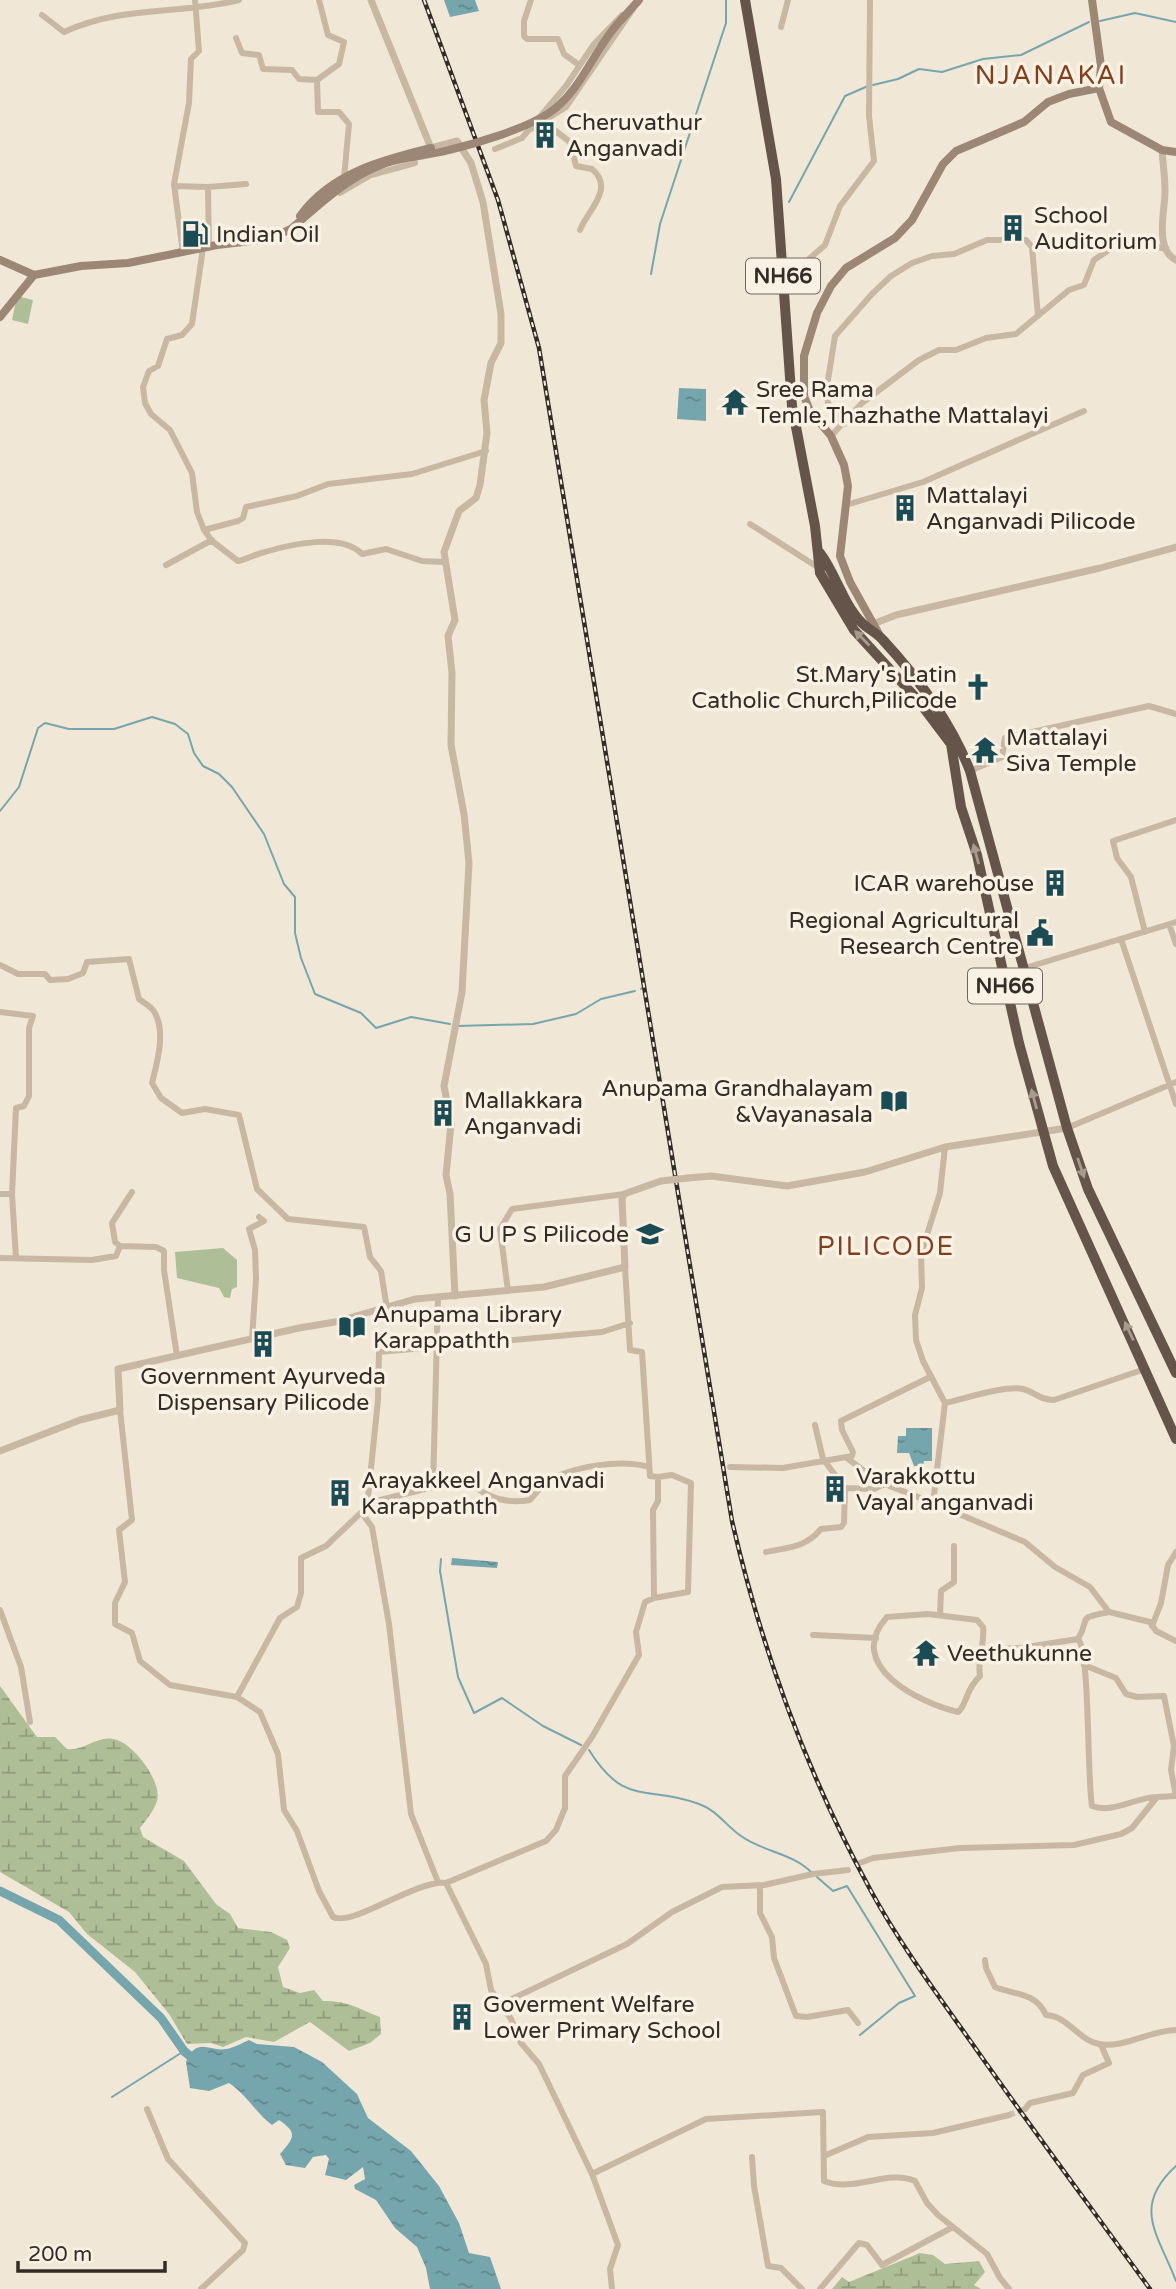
<svg xmlns="http://www.w3.org/2000/svg" width="1176" height="2289" font-family="'Varela Round',sans-serif">
<defs>
<pattern id="wetland-marsh" width="20" height="14" patternUnits="userSpaceOnUse" patternTransform="scale(1.75)"><rect width="20" height="14" fill="#aebf97"/><path d="M1 5h8M5 5V1M11 12h8M15 12V8" fill="none" stroke="#8e9b7b"/></pattern>
<pattern id="water-ripples" width="26" height="14" patternUnits="userSpaceOnUse" patternTransform="scale(1.75)"><rect width="26" height="14" fill="#76a6ad"/><path d="M2 4q2-2 4 0t4 0M15 11q2-2 4 0t4 0" fill="none" stroke="#61878d"/></pattern>
</defs>
<rect width="100%" height="100%" fill="#f1e7d7"/>
<path fill="#aebf97" d="M17,296L33,300L28,324L12,320Z
M223,1248L237,1260V1287L232,1289L230,1298L224,1297L219,1288L177,1278L175,1252Z"/>
<path fill="url(#wetland-marsh)" d="M0,1686L37,1737H55L67,1749C85,1751 96,1736 113,1739C132,1741 163,1782 157,1801C154,1811 146,1820 140,1828L143,1837L184,1861L216,1904L230,1914L238,1928L271,1932L287,1940L290,1948L278,1967L283,1987L300,1993L314,1990L323,2001C350,2001 356,2008 380,2017L381,2034L370,2043L349,2051L310,2022L274,2042L246,2037L223,2047L211,2043L187,2044L169,2014L135,1972L87,1934L69,1912L0,1872Z
M920,2253L933,2255L945,2264L979,2261L985,2272L974,2285L981,2289H832L842,2277L849,2282Z"/>
<path fill="url(#water-ripples)" d="M444,0H475L479,11L450,17Z
M679,388L706,389V421L677,419Z
M906,1428H932V1461H924L923,1466H914L909,1453H897L898,1436H906Z
M452,1558L498,1562L497,1568L451,1565Z
M249,2040L257,2044L294,2047L322,2062L357,2094L368,2118L411,2151L439,2186L459,2223L469,2253L490,2257L501,2289H430L426,2268L417,2247L395,2228L376,2200L355,2189L354,2185L365,2179L363,2167L346,2180L325,2175L329,2159L326,2155L313,2157L305,2168L286,2165L280,2154C292,2139 300,2134 279,2120L272,2125C256,2113 246,2094 229,2083L209,2091L190,2088L186,2062C197,2036 209,2052 226,2049C234,2048 242,2043 249,2040Z"/>
<g fill="none" stroke-linecap="round" stroke-linejoin="round">
<path stroke="#76a6ad" stroke-width="2" d="M1100,21L1135,13L1176,22
M873,85L898,79L919,69L942,72L983,59L1021,55L1089,22
M789,202L845,96L868,86
M651,274L660,224L726,23V0
M0,811L19,787L38,728L45,723L69,729H114L152,717L175,724L188,734L194,753L203,766L219,774L232,787L264,834L284,884L295,897V933L301,958L315,994L361,1013L376,1028L411,1017L450,1024
M641,989L642,988
M458,1026L533,1024L576,1014L601,999L635,991
M441,1559L440,1571L458,1677L474,1713L502,1698L543,1726L581,1745
M589,1750C626,1809 647,1784 699,1804C717,1810 726,1826 741,1836C763,1852 793,1853 812,1873
M817,1877L833,1891L847,1886L915,1996L899,2003L860,2035
M112,2097L184,2051
M1176,2166C1131,2207 1158,2234 1176,2281"/>
<path stroke="#76a6ad" stroke-width="9" d="M0,1891L59,1920L161,2018L184,2051L197,2062"/>
<path stroke="#cbc1b3" stroke-width="6" stroke-dasharray="6 3" stroke-linecap="butt" d="M1009,2115L1025,2109"/>
<path stroke="#c8b7a3" stroke-width="6" d="M319,0L328,35L344,42L339,64L317,80L318,112H339L349,124L344,178
M531,0L524,21V36L527,39H558L564,54L579,65
M42,15L64,32C123,5 178,15 239,0
M781,27L788,0
M236,38L242,53L259,55L263,69L292,70L299,79L317,80
M544,122L570,142L576,166L592,169C616,189 586,212 580,230
M531,129L566,107L633,9
M495,149L522,138L566,86L594,44L622,15
M175,186L208,187
M340,193L371,175L415,163L413,153
M209,247L208,187L246,184
M203,248L192,324L182,335L167,339L158,366L149,371L143,387L145,403L151,414L170,430L192,473L197,512L204,530L212,541L238,561C248,559 255,554 265,552C291,544 341,533 362,554L386,549L422,561L444,562
M183,253L174,184L189,103L191,59L199,51L195,0
M809,259L825,245L840,206L874,161L869,116L870,0
M844,424L828,403L826,392L835,336L872,294L891,276L912,263L932,256L954,254L987,240H1026L1032,247L1038,316
M831,436L862,403L919,360L939,350H956L986,338L1016,334L1069,290L1084,285L1094,260L1125,239L1166,249
M846,505L923,482L1084,411
M750,524L819,568
M204,530L238,521L243,518L246,507L297,496L328,484L412,474L486,451
M166,565L212,540
M970,771L1002,757L1005,738L1149,706L1176,714
M1169,924L1176,944
M1145,932L1131,877L1117,858L1113,841L1176,820
M1121,939L1176,1104
M0,965L18,974H45L50,980L68,979L83,973L87,962L129,959L139,999C143,1002 150,1006 153,1010C167,1029 157,1063 152,1083L161,1098L182,1113L205,1109L239,1115L257,1189L288,1219L364,1227L370,1257L381,1271L387,1309
M1025,968L1176,922
M0,1012L33,1016L29,1028V1096L24,1106L16,1108L12,1194H0
M1067,1128L1176,1082
M945,1147L940,1193L921,1254L922,1288L915,1315L916,1340L923,1361L945,1403C964,1399 1005,1385 1023,1389C1035,1392 1039,1400 1054,1400L1145,1369
M132,1192L112,1223L115,1242L120,1246L156,1247L164,1251V1270L177,1356
M12,1194L16,1258
M0,1258L92,1260L116,1256L120,1246
M508,1291L500,1229L512,1209L624,1194
M252,1339L256,1279L255,1250L249,1229L264,1221L259,1217
M945,1403L933,1503L1025,1542L1055,1567L1090,1587L1109,1612L1150,1622L1156,1631L1176,1641
M120,1410L132,1520L119,1530L125,1582L115,1603V1624L132,1633L140,1661L170,1685L237,1697L260,1712L278,1754L284,1810L297,1831L319,1891L333,1917C353,1927 415,1880 446,1883L486,1964L491,1990L511,2019L521,2043L539,2064L592,2174L618,2245L610,2269L612,2289
M815,1425L823,1459L845,1488L874,1489L884,1484
M847,1458L877,1481L933,1503
M730,1467L783,1468L852,1456L853,1452L842,1430L841,1421L930,1377
M433,1487L471,1483C488,1499 507,1504 530,1500C535,1495 540,1487 545,1483C571,1466 620,1459 649,1467
M368,1503L433,1487L438,1297
M362,1513L372,1527L389,1624L411,1814L438,1882
M766,1552C789,1547 805,1548 821,1529L841,1527L844,1523L845,1488
M654,1598L688,1592L691,1483L672,1475L658,1477
M0,1610L21,1667L30,1722
M928,1614L977,1620L983,1627C985,1644 977,1659 980,1676C965,1690 967,1705 958,1712C920,1703 843,1666 887,1617Z
M940,1615L941,1591L954,1582V1546
M1152,1626L1161,1603L1168,1565L1176,1552
M813,1635L876,1638
M1078,1639C1090,1650 1087,1779 1092,1806C1113,1814 1136,1797 1157,1797
M982,1650L1020,1648L1078,1639C1092,1616 1074,1619 1109,1612
M1084,1665L1116,1678L1126,1694L1137,1697L1164,1696L1174,1746L1171,1770L1176,1796
M237,1697L280,1618L297,1607L301,1593V1558L326,1546L367,1507L378,1400L379,1352L602,1332L630,1323
M860,1863L873,1858L960,1848L1074,1845L1121,1834L1132,1828L1157,1797L1176,1796
M446,1883L546,1841L556,1830L565,1808V1776L592,1737L639,1655L636,1632L645,1602L654,1598L653,1510L658,1501V1477L650,1476L642,1352L630,1350L625,1267
M760,1886V1913L772,1937L774,1958L796,2016L807,2017L848,2010L858,2023
M985,1960L986,1968L995,1987C1014,1995 1036,1992 1046,2015C1068,2016 1078,2040 1099,2044C1123,2049 1151,2030 1176,2030
M499,2005L627,1944L672,1912L722,1887L764,1885L813,1874L848,1870
M147,2109L168,2159L245,2243L243,2250L201,2289
M1025,2109L1030,2103L1073,2093L1083,2075L1109,2063L1101,2045
M824,2156L868,2137L933,2133L1009,2115
M752,2157L754,2186L768,2266L781,2268L802,2289
M592,2174L706,2119L823,2112L824,2181C854,2193 887,2169 915,2181L927,2203L938,2215L987,2254L1000,2278L1009,2289
M820,2289L859,2243L867,2245L882,2265L953,2227"/>
<path stroke="#c8b7a3" stroke-width="7" d="M371,0L431,148L457,141L471,163L483,202L501,314V343L491,363L484,400L487,433L480,485L476,498L459,511L444,552L455,620L448,636L452,673L451,745L464,814L469,863L462,992L444,1086L451,1124L446,1175L450,1194L455,1296
M1162,150C1163,164 1165,177 1165,191C1165,211 1154,249 1176,260
M873,624L896,615L1100,568L1176,547
M688,1178L711,1176L787,1186L865,1172L945,1147L1067,1128
M0,1451L80,1420L120,1410L118,1369L299,1328L335,1322L415,1299L544,1287L625,1267L622,1199L624,1194L661,1181"/>
<path stroke="#9c8675" stroke-width="8" d="M1092,0L1101,66L1099,88L1111,122L1162,150L1176,152
M621,20L639,0
M300,216C331,173 382,160 431,148
M0,260L34,275L81,266L128,263L217,245L269,239L291,229L314,209
M0,317L34,275
M879,634L850,582L840,556L848,486L844,465L831,436L810,411L804,396V356L817,313L831,286L846,268L895,238L912,220L943,164L956,151L1024,122L1048,102L1069,94L1099,88"/>
<path stroke="#645449" stroke-width="10" d="M745,0L776,179L792,406L815,526L820,573L854,630L917,699L951,744L961,807L977,855L1019,1043L1053,1166L1176,1439
M820,553C836,574 843,604 862,623C868,629 877,633 883,640C918,678 951,722 970,771L1067,1128L1088,1189L1176,1373"/>
<defs>
<path id="rail" d="M424,0L498,200L539,348L732,1521C762,1651 807,1774 871,1891C901,1946 940,1998 976,2049C1033,2130 1092,2209 1150,2289"/>
</defs>
<use href="#rail" stroke="#332b25" stroke-width="4.5"/>
<use href="#rail" stroke="#f9f1e3" stroke-width="2" stroke-dasharray="5" stroke-linecap="butt"/>
<path stroke="#c8b7a3" stroke-width="7" d="M661,1181L688,1178"/>
<path stroke="#9c8675" stroke-width="8" d="M314,209C336,190 358,173 386,163C406,156 428,156 449,150C478,143 525,129 549,113C582,91 594,48 621,20"/>
</g>
<defs><path id="oneway-solid" d="M-6-.8H1V-3.2L6.5 0L1 3.2V.8H-6Z" transform="scale(1.75)"/></defs>
<g fill="#a79b8e">
<use href="#oneway-solid" transform="translate(862 638) rotate(-135)"/>
<use href="#oneway-solid" transform="translate(976 854) rotate(-105)"/>
<use href="#oneway-solid" transform="translate(1034 1099) rotate(-105)"/>
<use href="#oneway-solid" transform="translate(1081 1168) rotate(71)"/>
<use href="#oneway-solid" transform="translate(1129 1331) rotate(-115)"/>
</g>
<defs>
<symbol id="building-bare" viewBox="-9 -9 18 18"><path d="M-4-6H4V6H1V3H-1V6H-4ZM-2.5-4.3h1.7v1.8h-1.7ZM.8-4.3h1.7v1.8H.8ZM-2.5-1h1.7V.8h-1.7ZM.8-1h1.7V.8H.8Z" fill="#1b4b54" stroke="#f9f1e3" stroke-width="2.5" paint-order="stroke"/></symbol>
<symbol id="fuel-bare" viewBox="-9 -9 18 18"><path d="M-5.5-6h7V0h2V4h1.3V-2.5L3-4.5l.8-.8L6-3V5H2.5V1h-1V6h-7ZM-4.2-4.7v3.2H.2V-4.7Z" fill="#1b4b54" stroke="#f9f1e3" stroke-width="2.5" paint-order="stroke"/></symbol>
<symbol id="temple-bare" viewBox="-9 -9 18 18"><path d="M0-6L5-2H3V0L6.5 2.5H4V6H1.5V3h-3V6H-4V2.5H-6.5L-3 0V-2H-5Z" fill="#1b4b54" stroke="#f9f1e3" stroke-width="2.5" paint-order="stroke"/></symbol>
<symbol id="church-bare" viewBox="-9 -9 18 18"><path d="M-1.2-6h2.4v3.5h3.3v2.4h-3.3V6h-2.4V-.1h-3.3v-2.4h3.3Z" fill="#1b4b54" stroke="#f9f1e3" stroke-width="2.5" paint-order="stroke"/></symbol>
<symbol id="civic-bare" viewBox="-9 -9 18 18"><path d="M-.6-6.5H3V-4.5H.6V-3L4-1V1h2V6H-6V1h2V-1L-.6-3ZM-1.2 2.5V6h2.4V2.5Z" fill="#1b4b54" stroke="#f9f1e3" stroke-width="2.5" paint-order="stroke"/></symbol>
<symbol id="library-bare" viewBox="-9 -9 18 18"><path d="M-6-4Q-3-5.5-.7-3.5V5Q-3 3-6 4ZM6-4Q3-5.5 .7-3.5V5Q3 3 6 4Z" fill="#1b4b54" stroke="#f9f1e3" stroke-width="2.5" paint-order="stroke"/></symbol>
<symbol id="school-bare" viewBox="-9 -9 18 18"><path d="M0-5L7-2L0 1L-7-2ZM-4 1L0 2.5L4 1V4Q0 6-4 4Z" fill="#1b4b54" stroke="#f9f1e3" stroke-width="2.5" paint-order="stroke"/></symbol>
</defs>
<g fill-rule="evenodd">
<use href="#building-bare" x="526" y="116" width="38" height="38"/>
<use href="#building-bare" x="994" y="209" width="38" height="38"/>
<use href="#fuel-bare" x="176" y="215" width="38" height="38"/>
<use href="#temple-bare" x="716" y="383" width="38" height="38"/>
<use href="#building-bare" x="886" y="489" width="38" height="38"/>
<use href="#church-bare" x="959" y="668" width="38" height="38"/>
<use href="#temple-bare" x="966" y="731" width="38" height="38"/>
<use href="#building-bare" x="1036" y="864" width="38" height="38"/>
<use href="#civic-bare" x="1021" y="914" width="38" height="38"/>
<use href="#library-bare" x="875" y="1082" width="38" height="38"/>
<use href="#building-bare" x="424" y="1094" width="38" height="38"/>
<use href="#school-bare" x="631" y="1215" width="38" height="38"/>
<use href="#library-bare" x="333" y="1308" width="38" height="38"/>
<use href="#building-bare" x="244" y="1325" width="38" height="38"/>
<use href="#building-bare" x="816" y="1470" width="38" height="38"/>
<use href="#building-bare" x="321" y="1474" width="38" height="38"/>
<use href="#temple-bare" x="907" y="1634" width="38" height="38"/>
<use href="#building-bare" x="443" y="1998" width="38" height="38"/>
</g>
<g text-anchor="middle" stroke-width="7" stroke-linejoin="round" paint-order="stroke">
<g fill="#f9f1e3" stroke="#6e665e" stroke-width="2">
<rect x="746" y="258.5" width="74" height="35" rx="5"/>
<rect x="968" y="968.5" width="74" height="35" rx="5"/>
</g>
<g font-size="21" font-weight="bold" fill="#332b25">
<text x="783" y="283">NH66</text>
<text x="1005" y="993">NH66</text>
</g>
<g font-size="23" fill="#332b25" stroke="#f9f1e3" text-anchor="start">
<text x="566" y="130">Cheruvathur<tspan x="566" dy="26">Anganvadi</tspan></text>
<text x="1034" y="223">School<tspan x="1034" dy="26">Auditorium</tspan></text>
<text x="216" y="242">Indian Oil</text>
<text x="756" y="397">Sree Rama<tspan x="756" dy="26">Temle,Thazhathe Mattalayi</tspan></text>
<text x="926" y="503">Mattalayi<tspan x="926" dy="26">Anganvadi Pilicode</tspan></text>
<text x="957" y="682" text-anchor="end">St.Mary's Latin<tspan x="957" dy="26">Catholic Church,Pilicode</tspan></text>
<text x="1006" y="745">Mattalayi<tspan x="1006" dy="26">Siva Temple</tspan></text>
<text x="1034" y="891" text-anchor="end">ICAR warehouse</text>
<text x="1019" y="928" text-anchor="end">Regional Agricultural<tspan x="1019" dy="26">Research Centre</tspan></text>
<text x="873" y="1096" text-anchor="end">Anupama Grandhalayam<tspan x="873" dy="26">&amp;Vayanasala</tspan></text>
<text x="464" y="1108">Mallakkara<tspan x="464" dy="26">Anganvadi</tspan></text>
<text x="629" y="1242" text-anchor="end">G U P S Pilicode</text>
<text x="373" y="1322">Anupama Library<tspan x="373" dy="26">Karappathth</tspan></text>
<text x="263" y="1384" text-anchor="middle">Government Ayurveda<tspan x="263" dy="26">Dispensary Pilicode</tspan></text>
<text x="856" y="1484">Varakkottu<tspan x="856" dy="26">Vayal anganvadi</tspan></text>
<text x="361" y="1488">Arayakkeel Anganvadi<tspan x="361" dy="26">Karappathth</tspan></text>
<text x="947" y="1661">Veethukunne</text>
<text x="483" y="2012">Goverment Welfare<tspan x="483" dy="26">Lower Primary School</tspan></text>
</g>
<g font-size="26" letter-spacing="2" fill="#823f1e" stroke="#f9f1e3">
<text x="1051" y="84">NJANAKAI</text>
<text x="886" y="1255">PILICODE</text>
</g>
</g>
<path d="M18 2261v10h147v-10" fill="none" stroke="#332b25" stroke-width="3.5"/>
<text x="28" y="2261" font-size="21" fill="#332b25" stroke="#f9f1e3" stroke-width="5" paint-order="stroke">200 m</text>
</svg>
